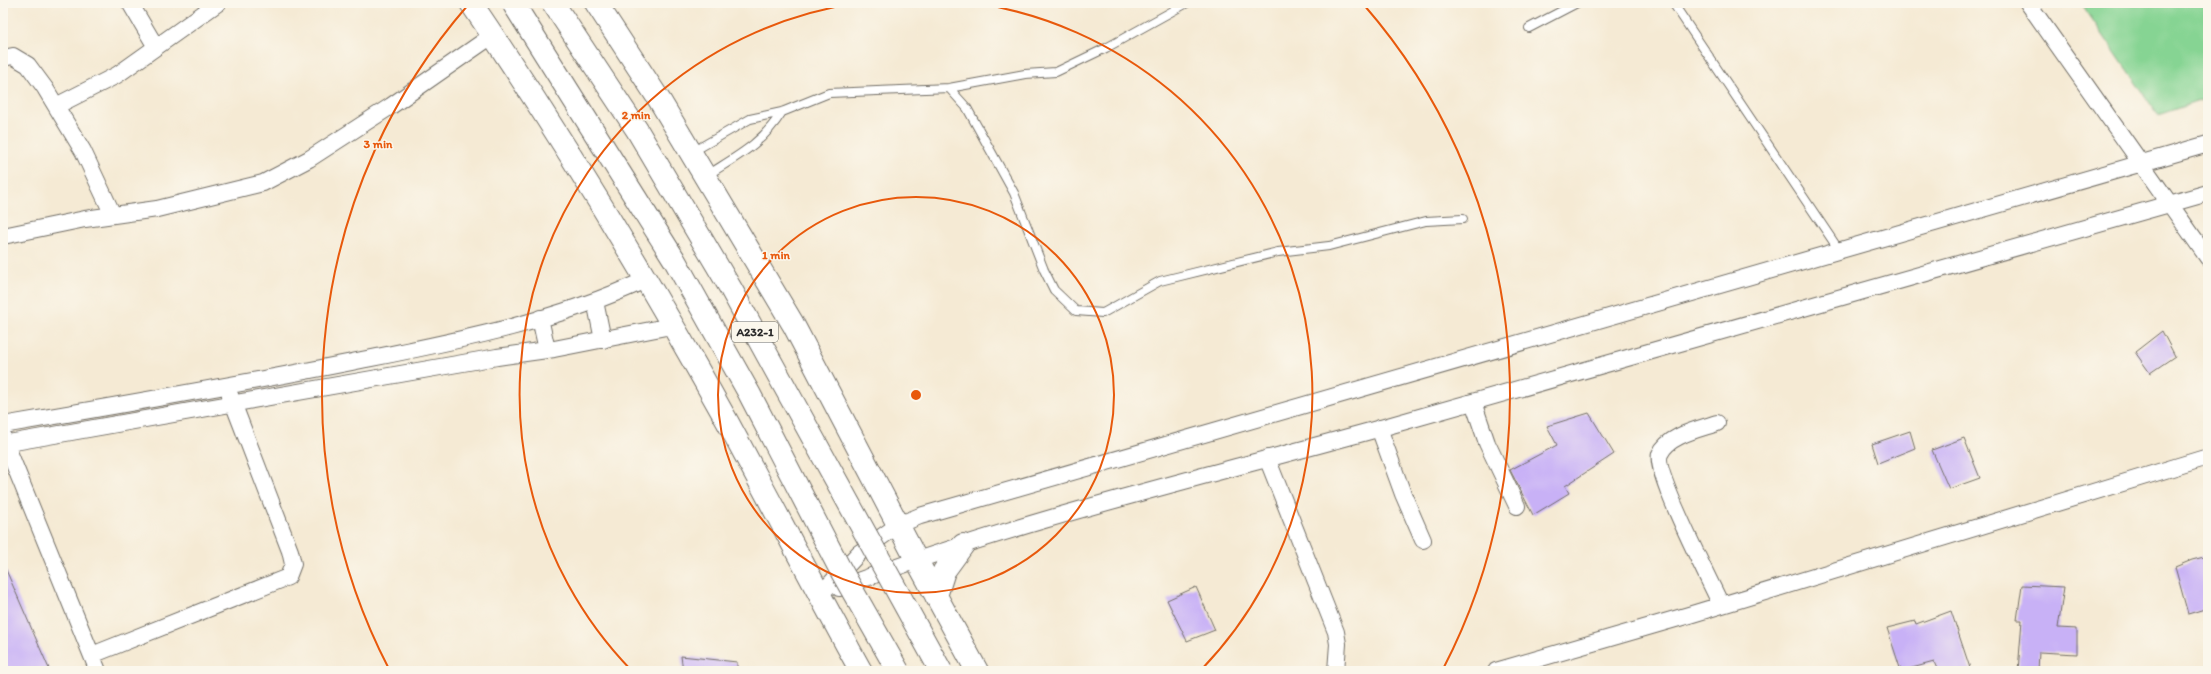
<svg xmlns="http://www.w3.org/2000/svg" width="2211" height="674" font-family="Itim,sans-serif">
<rect width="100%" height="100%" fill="#fbf7ec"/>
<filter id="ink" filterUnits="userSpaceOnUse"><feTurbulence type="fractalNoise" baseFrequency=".025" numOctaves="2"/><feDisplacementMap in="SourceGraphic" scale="8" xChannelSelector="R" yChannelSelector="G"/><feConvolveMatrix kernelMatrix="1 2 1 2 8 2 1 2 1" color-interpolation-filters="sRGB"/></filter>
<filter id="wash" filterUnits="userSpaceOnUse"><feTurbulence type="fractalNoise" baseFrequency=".012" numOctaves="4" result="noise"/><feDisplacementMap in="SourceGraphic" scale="16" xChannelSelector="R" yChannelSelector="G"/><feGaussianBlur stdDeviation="0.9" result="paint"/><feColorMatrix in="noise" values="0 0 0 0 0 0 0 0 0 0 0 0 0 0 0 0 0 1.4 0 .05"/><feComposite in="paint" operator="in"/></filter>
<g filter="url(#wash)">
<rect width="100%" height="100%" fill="#f5ead4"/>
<path fill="#86d493" stroke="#58805f" d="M2081,3H2208V98L2158,115Z"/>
<g id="blocks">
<path fill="#c8b1f6" d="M2162,331L2175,356L2150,373L2135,352Z
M1589,413L1614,454L1565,486L1569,493L1533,515L1510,470L1557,445L1547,426Z
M1910,431L1915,448L1878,463L1872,444Z
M1964,438L1980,478L1949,489L1932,450Z
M2208,556V608L2188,614L2175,567L2192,560Z
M3,563L50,671H3Z
M2022,585L2064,587L2058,628L2077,629V654L2039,652L2038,671H2018L2022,620H2017Z
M1196,587L1215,630L1187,641L1167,600Z
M1951,611L1971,671H1938L1934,662L1901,671L1887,628L1915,621L1916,624Z
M681,656L737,662V671H683Z"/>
</g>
</g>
<g filter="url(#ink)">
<use href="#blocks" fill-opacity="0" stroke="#726e66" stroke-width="1"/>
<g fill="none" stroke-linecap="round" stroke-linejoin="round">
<defs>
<path id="lane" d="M1673,3L1839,250
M1529,28L1577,3
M949,88L967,108L1014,193L1044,270L1054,290L1076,311L1103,313L1160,281L1278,252L1329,246L1426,221L1463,219
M692,152L750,119L782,112L829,93L949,88L1025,74L1056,72L1106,48L1187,3
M706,176C737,156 761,145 782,112"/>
<path id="street" d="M130,3L156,47
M2028,3L2208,258
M3,58L13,56L28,65L45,88L83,151L113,215
M56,106L117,75L218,3
M3,236L85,219L157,209L263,183L309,159L391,106L493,35
M595,301L603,340
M540,318L547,350
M1473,402L1487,443L1517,506
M1717,423C1700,429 1668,435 1660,454C1653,471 1711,583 1721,605
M3,425C120,405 236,385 352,362C451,342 553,323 645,280
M1379,428L1403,494L1423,540
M3,437L98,671
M3,444L497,357L554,349L671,326
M1267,458L1336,632L1338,644L1336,671
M839,588C1016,521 1200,478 1381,428C1657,351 1932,270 2208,193
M819,596L859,553L898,525L920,516L2208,144
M92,655L288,577L293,564L290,551L230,395
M1496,671L1689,615L2208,457"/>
<path id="highway" d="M471,3C562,137 648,279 727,421C772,504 815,588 861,671
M596,3L660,101L793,324L916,559L977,671
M936,596L944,571L963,545"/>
</defs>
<use href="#lane" stroke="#726e66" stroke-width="10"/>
<use href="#street" stroke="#726e66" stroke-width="18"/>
<use href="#highway" stroke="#726e66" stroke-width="24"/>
<use href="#lane" stroke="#fff" stroke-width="8"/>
<use href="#street" stroke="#fff" stroke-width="16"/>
<use href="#highway" stroke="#fff" stroke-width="22"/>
<defs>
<path id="highway-bridge" d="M513,3L674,259L749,393L839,567L898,671
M553,3L637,130L731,289L941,671"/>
</defs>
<use href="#highway-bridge" stroke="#726e66" stroke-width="24" stroke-linecap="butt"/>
<use href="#highway-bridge" stroke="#fff" stroke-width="22"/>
</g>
</g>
<g fill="none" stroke="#e8590c" stroke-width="2">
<circle cx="916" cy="395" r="198"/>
<path d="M631 670A396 396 0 0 1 857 3M975 3A396 396 0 0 1 1201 670"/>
<path d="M389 669A594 594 0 0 1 468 5M1364 5A594 594 0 0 1 1443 669"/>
</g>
<g text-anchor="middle" stroke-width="3" stroke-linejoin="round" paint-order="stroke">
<rect fill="#fbf7ec" stroke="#696865" stroke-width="1" x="732" y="322" width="46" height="20" rx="3"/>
<g font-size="12" font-weight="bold" fill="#2b2b2b">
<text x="755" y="336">A232-1</text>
</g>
</g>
<circle cx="916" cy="395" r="6" fill="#e8590c" stroke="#fbf7ec" stroke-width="2"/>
<g font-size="12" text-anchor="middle" font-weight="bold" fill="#e8590c" stroke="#fbf7ec" stroke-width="3" stroke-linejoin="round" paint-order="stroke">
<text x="636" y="119">2 min</text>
<text x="378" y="148">3 min</text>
<text x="776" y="259">1 min</text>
</g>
<rect width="2211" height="674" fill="none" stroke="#fbf7ec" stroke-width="16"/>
</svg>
